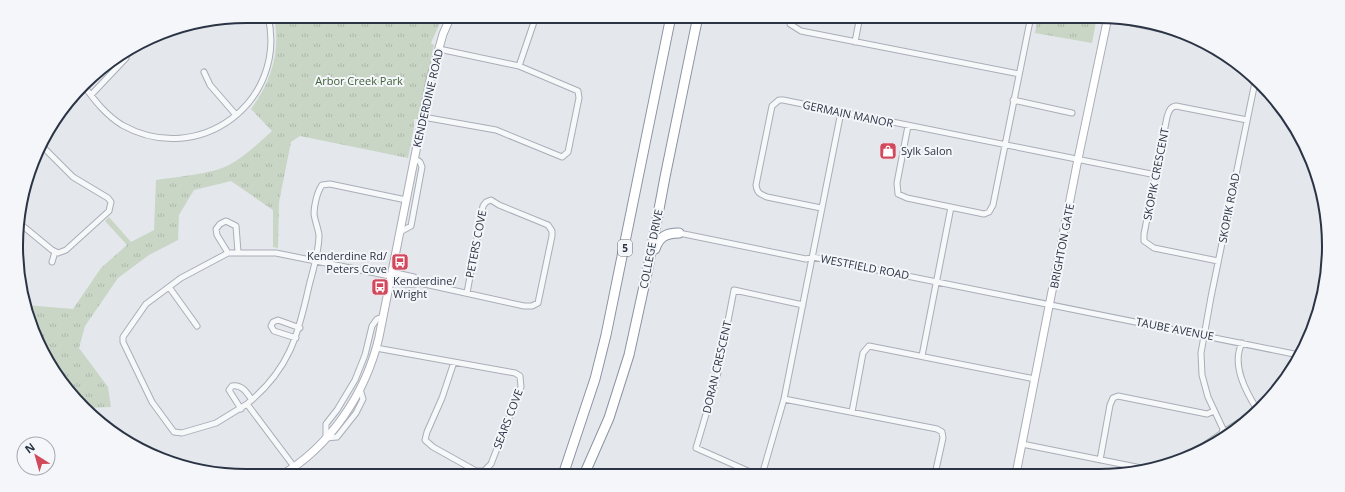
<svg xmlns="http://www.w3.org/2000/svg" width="1345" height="492" font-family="'Open Sans',sans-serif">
<defs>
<pattern id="park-tufts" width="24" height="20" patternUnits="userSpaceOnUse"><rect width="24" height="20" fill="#c9d6c5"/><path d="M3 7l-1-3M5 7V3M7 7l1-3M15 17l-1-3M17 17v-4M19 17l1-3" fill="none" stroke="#adb8ab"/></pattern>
</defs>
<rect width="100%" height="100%" fill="#e4e7ec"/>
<path fill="url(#park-tufts)" d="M286,16H443L431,43L434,45L418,119H414V127L408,158L300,136L291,142L279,202L278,248L273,247V210L231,181L194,190L179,215L178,240L149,255L118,278L85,326L79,348L108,387L111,407L87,408L55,374L56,361L42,343L26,305L73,309L101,268L127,245L105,221L109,217L131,242L154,230L156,180C175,177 213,174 229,165C245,156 259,143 272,131L251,109C270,83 280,55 275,22Z
M1038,16H1097L1092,43L1035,33Z"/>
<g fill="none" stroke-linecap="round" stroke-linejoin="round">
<defs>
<path id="street" d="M590,16L593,18
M790,16V24L801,31L1019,74
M855,42L860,16
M519,66L536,16
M204,72L210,85L236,115
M84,86C95,101 106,115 122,125C199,168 288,102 268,16
M91,95L126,58
M1013,100L1072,113
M423,117L496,130L562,157L568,152L579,98L578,91L519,66L439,49
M908,126L897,183L898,194L907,198L984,214L989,212L993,205L1031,16
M821,208L767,197C760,194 757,193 756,185L772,106L779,100H783L1156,175
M18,222L52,250L58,253L66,250L109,211L111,202L108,198L73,177L42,146
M400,232L411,226L422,167L420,162L414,158
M679,233L806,259L813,257L1299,355
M228,253L217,235L216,229L220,224L226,221L236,226L238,252
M1218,261L1154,248L1144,241V234L1167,117C1169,111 1170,107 1176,106L1247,120
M52,262L55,252
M390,276C397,285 410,285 420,283L524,306H532L538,303L552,236V231L548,225L499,205L491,200L486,202L483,206L467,293
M390,276L396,273L414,277L420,283
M169,287L197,326
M296,338L274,331L271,326L273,322L278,320L300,328
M1242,343C1231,365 1246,392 1258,411
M376,348L515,373L520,376L521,387L491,464L484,471H476L433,447L425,440L427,432L442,398L454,362
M922,356L951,207
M360,389L363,399L356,413L337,437L326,438V424L337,410L355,380L365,355L372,326L377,319L383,317
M784,399L937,429L942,432L943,438L935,474
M247,404C289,370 298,336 309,286C313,270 319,252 319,235C318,228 315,221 314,214C314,206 317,192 322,185L330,184L406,200
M241,409L229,390L232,386C242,384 247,393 252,400
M852,412L863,353L869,346L1035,379
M1222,433L1256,412
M1022,444L1146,469
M1189,456L1222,433L1223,429L1208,397L1202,375L1201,353L1211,297L1255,82
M1100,460L1110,405L1113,398L1118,396L1207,414L1214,411
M757,475L696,448L717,377L734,290L803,305
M762,475L784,399L841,112
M301,476L247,404L216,423L182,433L174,432L152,402L123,342V337L146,304L181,278L228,253H276L390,276"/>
<path id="secondary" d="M1108,17L1170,30
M1016,474L1078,159L1108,17
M280,476C330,447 366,393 379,337L430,80L443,34L451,16"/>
<path id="highway" d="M655,249C659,237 666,233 679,233
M563,475L595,379L606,335L671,16
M584,475L609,418L629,355L648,268L665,177L698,16"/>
</defs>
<use href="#street" stroke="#a9aeb7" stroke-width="7"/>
<use href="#secondary" stroke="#a9aeb7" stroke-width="9"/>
<use href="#highway" stroke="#8b94a3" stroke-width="11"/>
<use href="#street" stroke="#f7f8fa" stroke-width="5"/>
<use href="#secondary" stroke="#fff" stroke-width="7"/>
<use href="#highway" stroke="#fff" stroke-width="9"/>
</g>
<defs>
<symbol id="shop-square" viewBox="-11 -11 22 22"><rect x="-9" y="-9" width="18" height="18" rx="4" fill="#d1495b" stroke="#f4f6f9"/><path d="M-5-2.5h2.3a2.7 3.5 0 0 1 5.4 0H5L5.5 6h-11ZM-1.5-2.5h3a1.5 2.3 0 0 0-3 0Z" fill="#fff"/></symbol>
<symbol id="bus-square" viewBox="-11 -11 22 22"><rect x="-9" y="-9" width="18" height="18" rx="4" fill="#d1495b" stroke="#f4f6f9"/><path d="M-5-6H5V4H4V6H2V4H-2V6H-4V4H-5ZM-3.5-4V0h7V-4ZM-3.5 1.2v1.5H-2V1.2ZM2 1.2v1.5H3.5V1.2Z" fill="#fff"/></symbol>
</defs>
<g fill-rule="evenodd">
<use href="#shop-square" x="878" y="141" width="20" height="20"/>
<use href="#bus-square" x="390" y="252" width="20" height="20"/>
<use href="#bus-square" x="370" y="277" width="20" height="20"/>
</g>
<g text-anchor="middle" stroke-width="4" stroke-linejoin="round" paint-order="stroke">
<rect fill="#f4f6f9" stroke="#676e7b" stroke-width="1" x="618" y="240" width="14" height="16" rx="3"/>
<g font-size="10" font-weight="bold" fill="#2b3445">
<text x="625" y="252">5</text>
</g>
<g font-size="11" fill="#3f6138" stroke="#f4f6f9">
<text x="359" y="85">Arbor Creek Park</text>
</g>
<g font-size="11" fill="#2b3445" stroke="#f4f6f9">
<text transform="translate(428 98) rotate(-77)" y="4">KENDERDINE ROAD</text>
<text transform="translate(848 114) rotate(12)" y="4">GERMAIN MANOR</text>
<text transform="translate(1156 174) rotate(-79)" y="4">SKOPIK CRESCENT</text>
<text transform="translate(1229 208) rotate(-79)" y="4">SKOPIK ROAD</text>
<text transform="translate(476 244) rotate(-79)" y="4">PETERS COVE</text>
<text transform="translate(1062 246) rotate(-79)" y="4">BRIGHTON GATE</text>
<text transform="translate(651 249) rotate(-79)" y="4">COLLEGE DRIVE</text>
<text transform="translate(865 267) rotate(11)" y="4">WESTFIELD ROAD</text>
<text transform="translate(1175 329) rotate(11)" y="4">TAUBE AVENUE</text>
<text transform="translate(717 367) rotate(-77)" y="4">DORAN CRESCENT</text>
<text transform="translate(508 419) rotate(-69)" y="4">SEARS COVE</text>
</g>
<g font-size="11" fill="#2b3445" stroke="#f4f6f9" text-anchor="start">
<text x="901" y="155">Sylk Salon</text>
<text x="387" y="260" text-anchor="end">Kenderdine Rd/<tspan x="387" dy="13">Peters Cove</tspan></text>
<text x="393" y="285">Kenderdine/<tspan x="393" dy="13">Wright</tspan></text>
</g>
</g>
<path d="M0 0H1345V492H0ZM246 23H1099A223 223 0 0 1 1322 246V246A223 223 0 0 1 1099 469H246A223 223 0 0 1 23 246V246A223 223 0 0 1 246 23Z" fill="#f4f6f9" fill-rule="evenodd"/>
<path fill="none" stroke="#2b3445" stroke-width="2" d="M246 23H1099A223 223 0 0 1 1322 246V246A223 223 0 0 1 1099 469H246A223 223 0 0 1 23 246V246A223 223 0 0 1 246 23Z"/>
<g transform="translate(36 456) rotate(323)"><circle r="19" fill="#f4f6f9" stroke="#a4a8b1"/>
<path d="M0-3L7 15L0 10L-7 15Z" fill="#d1495b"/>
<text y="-6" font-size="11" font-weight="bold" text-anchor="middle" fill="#2b3445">N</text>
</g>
</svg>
